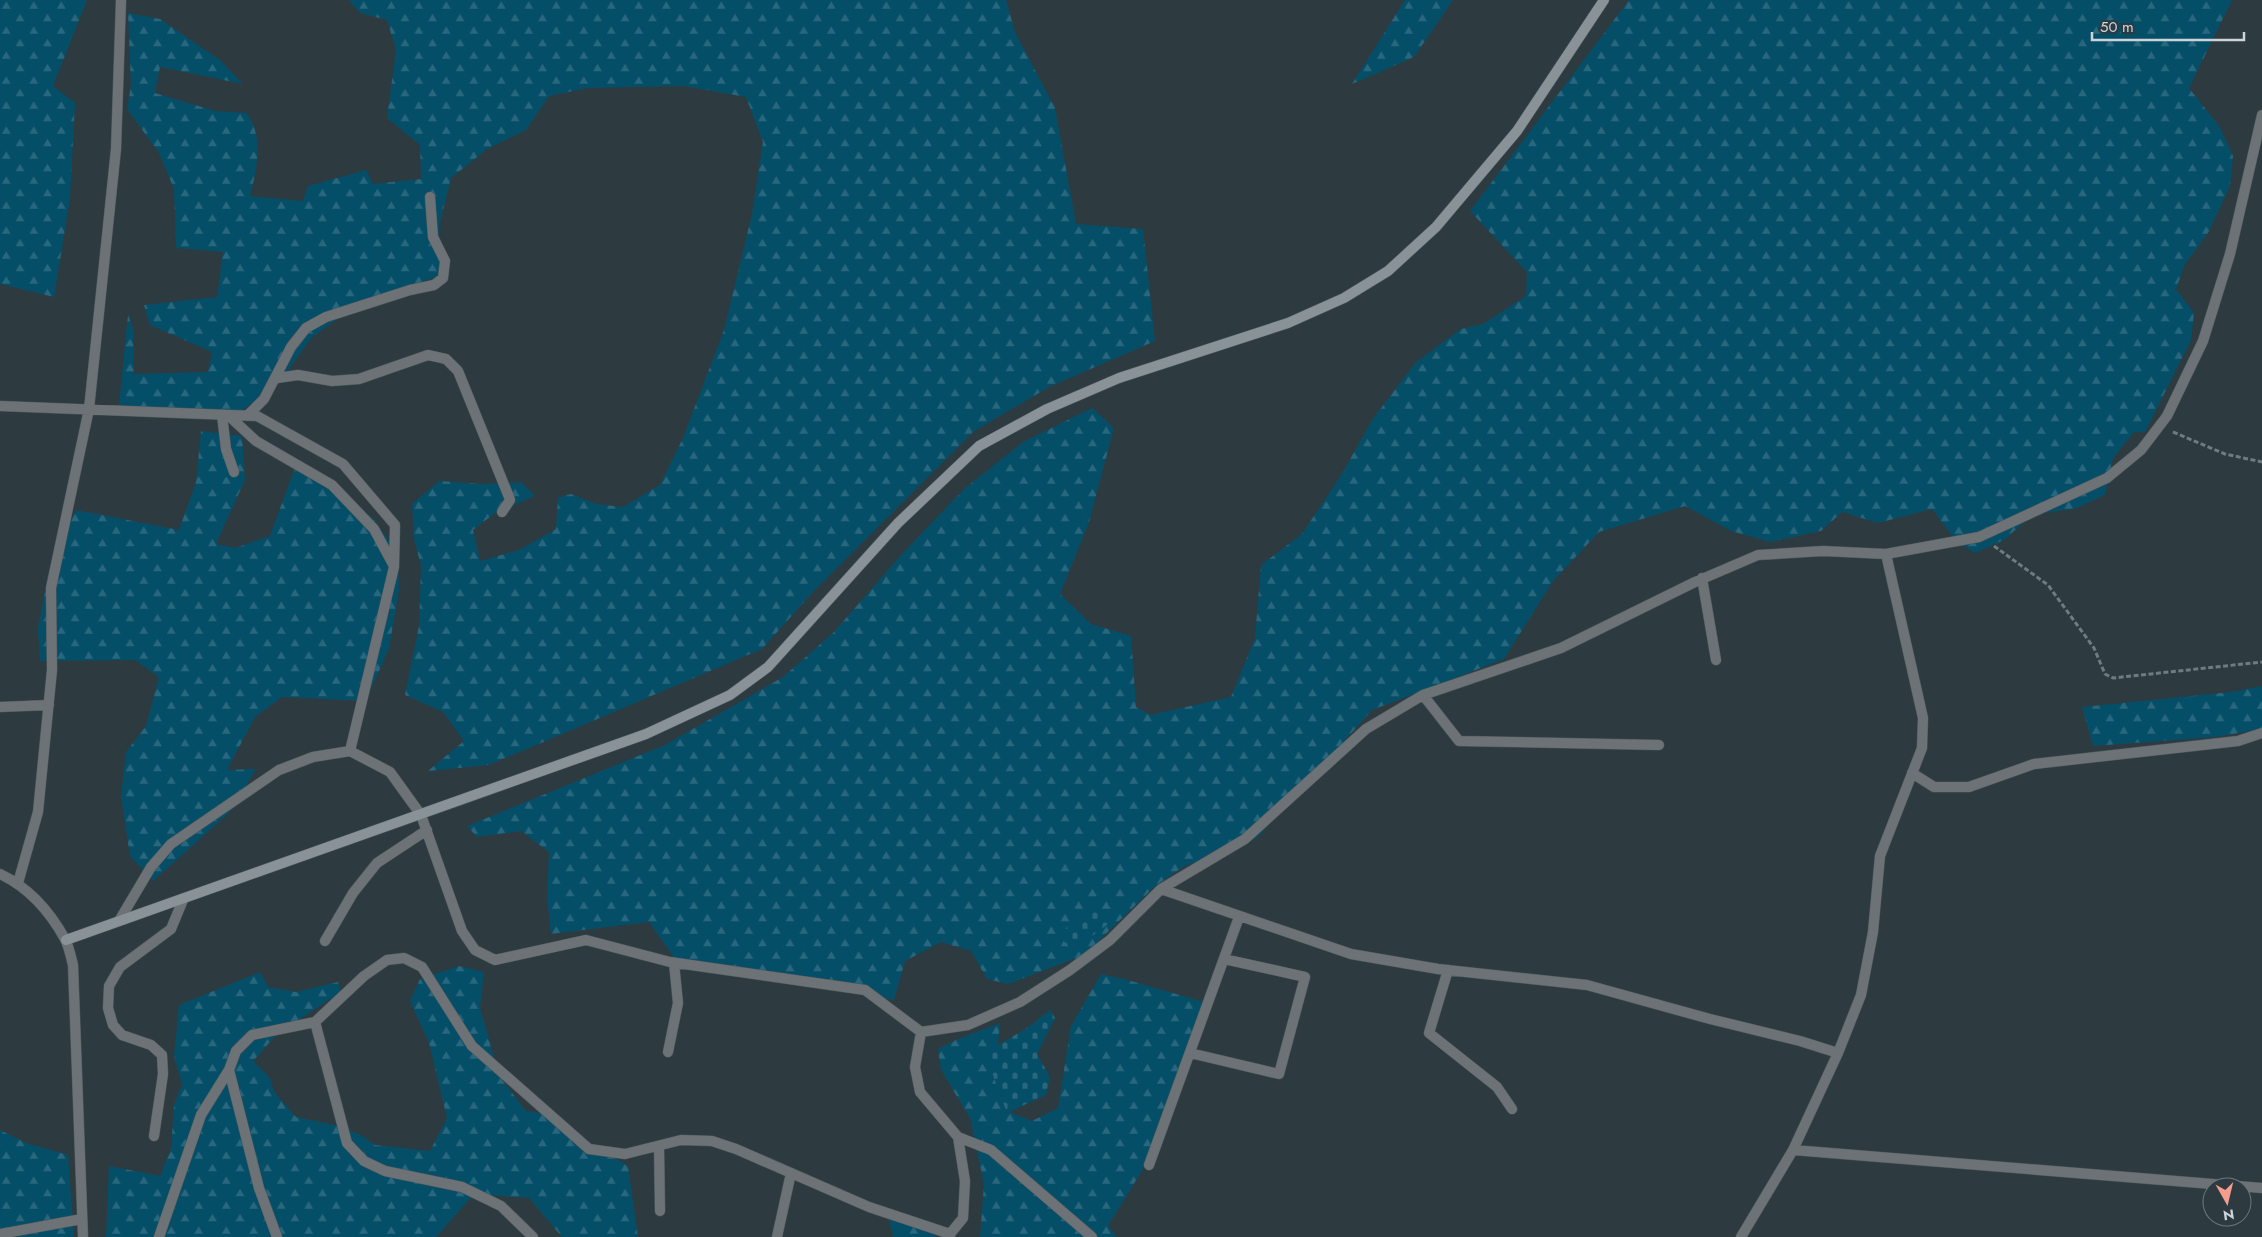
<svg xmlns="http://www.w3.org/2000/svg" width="2262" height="1237" font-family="Jost,sans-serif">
<defs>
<pattern id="forest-firs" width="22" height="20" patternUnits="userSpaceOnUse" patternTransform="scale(1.25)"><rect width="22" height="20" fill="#054e68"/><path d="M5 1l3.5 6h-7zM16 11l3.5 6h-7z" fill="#28677d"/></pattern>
<pattern id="cemetery-stones" width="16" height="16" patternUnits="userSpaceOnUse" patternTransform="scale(1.25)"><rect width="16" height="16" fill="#054e68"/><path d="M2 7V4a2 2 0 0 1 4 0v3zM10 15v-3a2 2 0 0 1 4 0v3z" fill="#28677d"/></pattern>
</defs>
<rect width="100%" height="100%" fill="#2d3a40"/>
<path fill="url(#forest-firs)" d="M0,0H87L53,86L75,103L70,198L54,297L0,284Z
M349,0H1006L1015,32L1055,108L1076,224L1143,229L1155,341L1049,387L973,432L812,593L762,649L489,765L428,771L464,741L443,712L405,695L419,626L421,566L414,539L412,504L439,481L481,484L521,482L535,496L495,513L473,530L480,561L519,550L556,529L558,498L571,494L596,504L623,507L660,485L683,438L724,330L752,214L763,142L746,97L684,86L588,88L549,96L526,130L487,149L451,178L439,226L442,275L362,301L311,338L277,386L238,413L119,405L128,314L133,330L134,374L208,372L212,352L150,325L144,305L217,297L223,252L176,248L174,189L159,153L127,109L131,85L128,13L160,19L220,60L243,84L160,67L155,93L215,111L247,113C264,138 257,169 250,196L303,201L308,186L366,170L373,184L421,179L420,145L387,118L396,50L387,20L360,13Z
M1405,0H1453L1414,57L1352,84Z
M1629,0H2232L2189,88L2219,126L2233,156L2230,186L2208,233L2185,264L2176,289L2194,313L2191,340L2145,432H2134L2113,458L2105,495L2077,508L2032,515L2004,540L1975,553L1957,542L1932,509L1878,523L1842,512L1821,531L1770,542L1731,531L1685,506L1599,532L1553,581L1504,659L1372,710L1257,838L1183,867L1155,886L1084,955L1008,984L987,979L971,951L941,942L905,961L894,1000L680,966L649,922L551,934L547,897L549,852L521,831L477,837L467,826L665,745L783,677L833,633L902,554L964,489L1023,442L1092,408L1114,428L1089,522L1060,594L1091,624L1131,636L1136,707L1150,715L1231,697L1255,638L1261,565L1302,534L1343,472L1372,420L1416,362L1461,329L1483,324L1526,296L1527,272L1470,211Z
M201,431L242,436L245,480L216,544L235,548L270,536L294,470L319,482L372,517L398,553L399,590L389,648L366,701L282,697L255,717L227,770L256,769L231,811L153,881L130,856L121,797L126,752L146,726L159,677L135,660L40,661L38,629L48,574L76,510L179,530L196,482Z
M2262,686V729L2216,737L2093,746L2082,707L2231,692Z
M459,966L484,972L480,1008L499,1076L526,1111L553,1115L593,1145L628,1166L638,1237H562L529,1198L474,1194L436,1237H106L109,1166L160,1176L171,1149L174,1105L182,1084L174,1056L179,1005L260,972L268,987L296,992L338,982L341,992L277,1034L253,1061L270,1078L274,1092L296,1117L335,1125L361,1135L375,1145L430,1151L447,1118L429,1043L410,1001L420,979Z
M1101,974L1124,979L1211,1004L1143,1169L1108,1226L1117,1237H980L984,1184L970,1118L941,1070L938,1049L958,1039L1000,1023L995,1080L1010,1112L1032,1121L1058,1108L1071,1026Z
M0,1130L26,1143L68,1155L74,1237H0Z
M888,1216L927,1230L937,1237H893Z"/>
<path fill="url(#cemetery-stones)" d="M1098,902L1108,924L1080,945L1067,947L1060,933Z
M1050,1010L1055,1018L1037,1054L1050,1077L1046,1095L1007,1113L985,1053L1027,1028Z"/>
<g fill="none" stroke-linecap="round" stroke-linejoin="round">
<defs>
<path id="street" d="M277,378L298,375L332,381L359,379L428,355L446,359L458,371L509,497L510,500L502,512
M0,406L257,416L343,464L395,525L394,567L350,751L390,772L421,815L462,931L475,950L495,960L586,940L670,962L865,990L921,1032L968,1025L1020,1002L1070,970L1110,940L1161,889L1245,839L1366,729L1423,695L1561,648L1695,582L1758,555L1823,551L1886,554L1979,537L2107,478L2141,450L2167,416L2203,341L2230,254L2262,115
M222,415L226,449L234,472
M228,415L256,441L332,485L374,529L394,566
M247,416L264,399L291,347L306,328L326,317L410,290L434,285L443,278L445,261L433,237L430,197
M1702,578L1716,660
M1423,695L1459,741L1659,745
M0,707L49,705
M1912,773L1934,787H1969L2034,764L2238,741L2262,733
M0,874C28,887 50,912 65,939C69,947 71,957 73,965L83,1237
M18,883L38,812L52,670L51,588L89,409L116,149L121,0
M1161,889L1351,954L1438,969L1587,985L1710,1019L1800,1041L1838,1053
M119,921L151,867L171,844L279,770L313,757L350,751
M325,941L353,893L377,863L427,830
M1448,970L1429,1033L1497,1087L1512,1109
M315,1022L347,1143L364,1161L385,1171L462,1187L501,1206L533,1237
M921,1032L915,1067L920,1092L958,1137L991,1150L1092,1237
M668,1052L678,1003L674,963
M1190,1053L1279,1074L1305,977L1224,959
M229,1070L259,1188L277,1237
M154,1136L163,1074L162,1055L151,1045L122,1035L113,1025L108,1008L109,986L120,967L171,929L183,900
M659,1146L660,1211
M1793,1150L2262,1188
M1149,1165L1239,917
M0,1234L82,1219
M159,1237L201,1115L229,1070L236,1051L252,1035L315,1022L364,976L387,960L404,958L422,967L472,1046L589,1149L625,1154L681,1140L712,1141L736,1149L869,1207L950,1234
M777,1237L791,1173
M950,1237V1234L963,1218L965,1181L958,1137
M1741,1237L1793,1150L1838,1053L1861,995L1873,932L1880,856L1922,748L1923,718L1886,554"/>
<path id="secondary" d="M66,940L646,734L730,695L768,667L898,523L979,446L1047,409L1119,378L1288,323L1344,298L1388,271L1436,227L1517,131L1604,0"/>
</defs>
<use href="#street" stroke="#4a565b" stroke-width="11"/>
<use href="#secondary" stroke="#4a565b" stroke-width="11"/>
<path stroke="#707b80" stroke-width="3" stroke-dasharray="5 2.5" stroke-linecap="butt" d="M2173,432L2225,454L2262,462
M1994,546L2048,585L2094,648L2105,674L2113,678L2262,662"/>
<use href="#street" stroke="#6c7275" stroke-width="10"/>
<use href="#secondary" stroke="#889297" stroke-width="10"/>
</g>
<g transform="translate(2227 1202) rotate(172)"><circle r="24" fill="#2d3a40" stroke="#6d787d"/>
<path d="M0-4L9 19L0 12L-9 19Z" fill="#f49d8d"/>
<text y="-8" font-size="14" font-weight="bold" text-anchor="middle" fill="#cdd4d8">N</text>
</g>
<path d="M2092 32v8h152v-8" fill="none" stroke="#cdd4d8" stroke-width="2.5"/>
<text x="2100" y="32" font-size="15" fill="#cdd4d8" stroke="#2d3a40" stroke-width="4" paint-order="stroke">50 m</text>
</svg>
